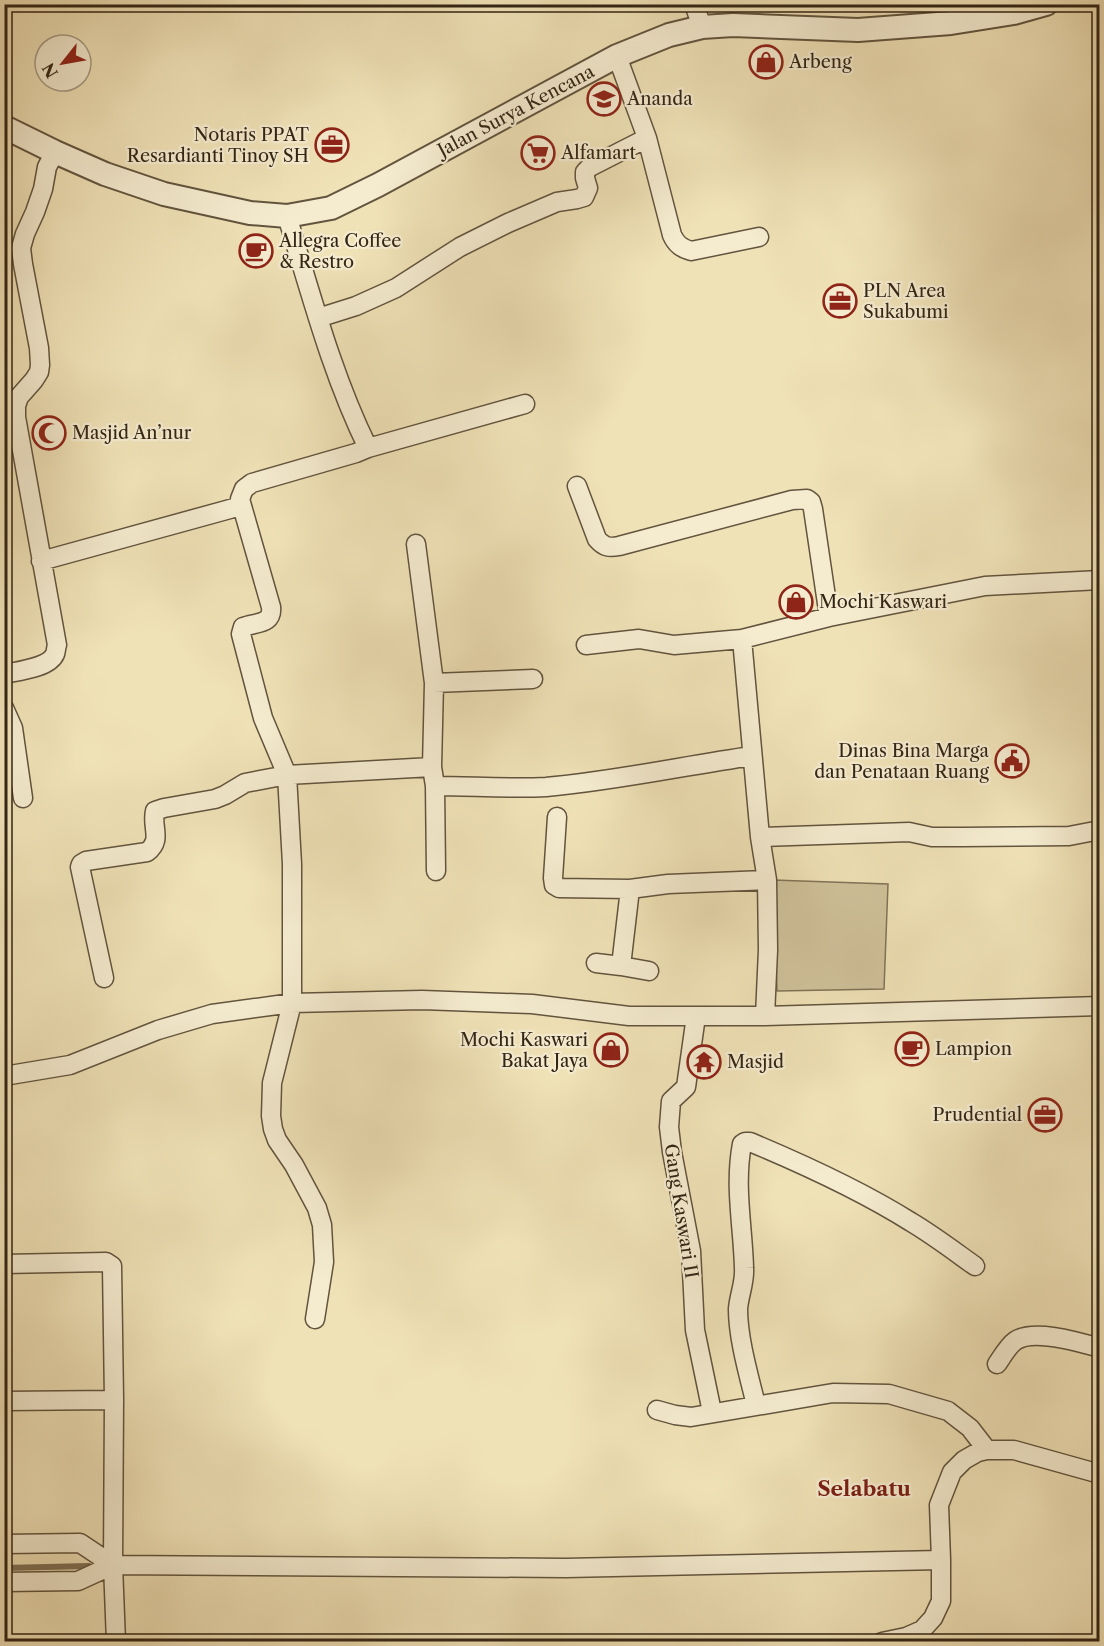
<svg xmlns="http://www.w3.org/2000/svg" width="1104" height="1646" font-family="'Libre Caslon Text',serif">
<rect width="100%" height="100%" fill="#f0e2b7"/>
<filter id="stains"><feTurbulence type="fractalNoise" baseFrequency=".00333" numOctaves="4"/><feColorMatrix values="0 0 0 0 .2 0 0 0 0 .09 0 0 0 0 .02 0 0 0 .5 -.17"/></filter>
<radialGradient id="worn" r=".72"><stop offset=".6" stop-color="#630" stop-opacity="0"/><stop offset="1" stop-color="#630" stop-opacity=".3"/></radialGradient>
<path fill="#d0c29b" stroke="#827458" stroke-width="1.5" d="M773,880L888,884L884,989L777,991Z"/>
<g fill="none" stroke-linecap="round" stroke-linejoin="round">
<path stroke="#7e7055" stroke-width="6" d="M4,1568L89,1566"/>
<defs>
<path id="minor" d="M694,4L702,27
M617,56L647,138L672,235C676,244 681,248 691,251L759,237
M287,216C311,294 332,375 368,448L356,453L252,483L244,489L240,499L271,607C273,625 256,622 243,627L241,634L263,718L287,775L292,864V1003L272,1083L271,1116L273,1129L277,1140L294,1165L317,1208L322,1225L324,1262L315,1319
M318,318L356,306L396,288L460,247L508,223L557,202L577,199L584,197L588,188L585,178V172L590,167L647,138
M368,448L525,404
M577,486L597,539C604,547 609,548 619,546L792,500L807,499L811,502L813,509L829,617
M416,544L434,683L432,767L435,786L436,871
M41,561L241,506
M586,645L639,639L674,645L742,639
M4,674C18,671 49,668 55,654C56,652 56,647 57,645L16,417V406L19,397L34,380L39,372L40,365L39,348L23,264L21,248L25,234L35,212L43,189L47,167L55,152
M434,683L533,679
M4,708L13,728L23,798
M435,786C471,786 510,789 546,787C614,781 683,766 752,756
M557,817L553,878L554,885L559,888L630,889L668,884L767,880
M760,837L909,832L932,837H962L1069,836L1100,830
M596,963L621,966L630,889
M621,966L649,971
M104,978L80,867L81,864L86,861L147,852C163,840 151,827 155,811L164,808L215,799L225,795L245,783L287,775L432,767
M696,1016L686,1087L671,1101L669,1127L672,1152L691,1251L695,1330L712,1412
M765,1016L768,950L767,880L760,837L742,639L829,617L985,586L1100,580
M4,1076L70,1065L158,1030L212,1014L292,1003L422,1000L532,1004L629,1016H765L1100,1006
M4,1264L106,1262L112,1266L114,1400L113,1565L116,1642
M997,1364C1002,1357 1008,1346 1015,1341C1033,1328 1079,1342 1100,1348
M4,1401L114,1400
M756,1405C749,1376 738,1339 738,1309C739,1295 745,1283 744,1268C743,1227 734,1186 742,1144L745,1142H750C805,1165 860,1190 911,1222C933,1235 954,1251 975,1266
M657,1410L675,1415L691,1417L833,1393L889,1394L948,1411L970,1428L987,1450
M4,1544L80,1543L113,1565
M4,1582L78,1581L113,1565L566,1568L941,1560
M882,1642L906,1637L922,1630L933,1618L941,1601V1560L939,1505L952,1472L964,1460L978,1452L987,1450H1014L1100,1474"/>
<path id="tertiary" d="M4,127L55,152L105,174L164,194L250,213L287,216L331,208L378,185L617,56L669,35L702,27L733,25L858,30L951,23L1014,13L1046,4"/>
</defs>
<use href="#minor" stroke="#62543e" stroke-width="21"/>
<use href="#tertiary" stroke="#62543e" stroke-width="26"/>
<use href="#minor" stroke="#f5ecd0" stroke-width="18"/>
<use href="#tertiary" stroke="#f5ecd0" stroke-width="22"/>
</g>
<defs>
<symbol id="shop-ring" viewBox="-11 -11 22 22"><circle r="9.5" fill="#f5ecd0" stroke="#8f2418" stroke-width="1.5"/><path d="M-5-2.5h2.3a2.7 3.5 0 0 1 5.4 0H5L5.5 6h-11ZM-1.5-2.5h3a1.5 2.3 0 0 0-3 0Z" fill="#8f2418"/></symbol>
<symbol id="school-ring" viewBox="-11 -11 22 22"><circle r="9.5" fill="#f5ecd0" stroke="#8f2418" stroke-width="1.5"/><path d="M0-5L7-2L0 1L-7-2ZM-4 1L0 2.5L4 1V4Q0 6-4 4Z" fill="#8f2418"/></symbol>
<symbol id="office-ring" viewBox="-11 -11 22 22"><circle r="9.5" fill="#f5ecd0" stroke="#8f2418" stroke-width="1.5"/><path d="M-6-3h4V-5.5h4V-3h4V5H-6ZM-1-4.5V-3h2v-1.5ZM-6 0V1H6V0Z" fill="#8f2418"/></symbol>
<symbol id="supermarket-ring" viewBox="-11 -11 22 22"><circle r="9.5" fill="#f5ecd0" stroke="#8f2418" stroke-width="1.5"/><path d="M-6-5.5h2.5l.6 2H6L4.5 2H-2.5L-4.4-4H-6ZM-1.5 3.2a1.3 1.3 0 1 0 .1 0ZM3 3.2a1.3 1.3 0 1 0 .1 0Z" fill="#8f2418"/></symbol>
<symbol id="cafe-ring" viewBox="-11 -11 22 22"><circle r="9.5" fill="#f5ecd0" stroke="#8f2418" stroke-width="1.5"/><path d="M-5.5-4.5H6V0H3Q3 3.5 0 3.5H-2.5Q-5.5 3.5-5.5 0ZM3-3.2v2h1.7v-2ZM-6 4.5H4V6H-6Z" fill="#8f2418"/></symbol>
<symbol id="mosque-ring" viewBox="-11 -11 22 22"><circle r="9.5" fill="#f5ecd0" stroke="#8f2418" stroke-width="1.5"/><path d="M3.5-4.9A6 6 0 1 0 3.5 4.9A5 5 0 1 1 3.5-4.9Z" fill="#8f2418"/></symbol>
<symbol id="civic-ring" viewBox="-11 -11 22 22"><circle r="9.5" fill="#f5ecd0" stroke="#8f2418" stroke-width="1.5"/><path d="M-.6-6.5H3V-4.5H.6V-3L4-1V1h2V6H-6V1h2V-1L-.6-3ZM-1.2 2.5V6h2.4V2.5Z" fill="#8f2418"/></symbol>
<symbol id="temple-ring" viewBox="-11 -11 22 22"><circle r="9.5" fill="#f5ecd0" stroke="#8f2418" stroke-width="1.5"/><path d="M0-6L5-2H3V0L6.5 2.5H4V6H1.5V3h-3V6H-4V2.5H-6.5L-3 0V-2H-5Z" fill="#8f2418"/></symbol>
</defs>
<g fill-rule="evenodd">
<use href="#shop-ring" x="747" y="43" width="38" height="38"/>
<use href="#school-ring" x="585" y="80" width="38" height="38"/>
<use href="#office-ring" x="313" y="126" width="38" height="38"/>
<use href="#supermarket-ring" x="519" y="134" width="38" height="38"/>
<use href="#cafe-ring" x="237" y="232" width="38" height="38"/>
<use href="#office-ring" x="821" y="282" width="38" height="38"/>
<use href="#mosque-ring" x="30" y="414" width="38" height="38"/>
<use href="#shop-ring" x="777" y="583" width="38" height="38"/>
<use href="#civic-ring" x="993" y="742" width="38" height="38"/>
<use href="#cafe-ring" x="893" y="1030" width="38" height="38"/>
<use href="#shop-ring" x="592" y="1031" width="38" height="38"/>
<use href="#temple-ring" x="685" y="1043" width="38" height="38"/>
<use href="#office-ring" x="1026" y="1096" width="38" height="38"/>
</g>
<g text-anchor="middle" stroke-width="4.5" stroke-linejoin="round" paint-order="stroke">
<g font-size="18" fill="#332515" stroke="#f5ecd0" text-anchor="start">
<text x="789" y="68">Arbeng</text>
<text x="627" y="105">Ananda</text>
<text x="309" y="141" text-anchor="end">Notaris PPAT<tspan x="309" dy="21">Resardianti Tinoy SH</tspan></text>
<text x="561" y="159">Alfamart</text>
<text x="279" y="247">Allegra Coffee<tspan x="279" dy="21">&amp; Restro</tspan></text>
<text x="863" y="297">PLN Area<tspan x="863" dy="21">Sukabumi</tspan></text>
<text x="72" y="439">Masjid An’nur</text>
<text x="819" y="608">Mochi Kaswari</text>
<text x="989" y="757" text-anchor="end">Dinas Bina Marga<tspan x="989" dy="21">dan Penataan Ruang</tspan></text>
<text x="588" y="1046" text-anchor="end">Mochi Kaswari<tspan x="588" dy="21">Bakat Jaya</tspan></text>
<text x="935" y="1055">Lampion</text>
<text x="727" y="1068">Masjid</text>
<text x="1022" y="1121" text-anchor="end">Prudential</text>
</g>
<g font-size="18" fill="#332515" stroke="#f5ecd0">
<text transform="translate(516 111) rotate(-28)" y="6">Jalan Surya Kencana</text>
<text transform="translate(681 1211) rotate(81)" y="6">Gang Kaswari II</text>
</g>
<g font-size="21" font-weight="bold" fill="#7a1f14" stroke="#f5ecd0">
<text x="864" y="1496">Selabatu</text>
</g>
</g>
<rect width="1104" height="1646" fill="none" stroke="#f0e2b7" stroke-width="24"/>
<rect x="6" y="6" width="1092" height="1634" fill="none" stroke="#332515" stroke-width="3"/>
<rect x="12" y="12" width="1080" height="1622" fill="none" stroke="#332515" stroke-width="1.5"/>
<g transform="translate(63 63) rotate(239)"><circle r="28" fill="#f5ecd0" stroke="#a79c85" stroke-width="1.5"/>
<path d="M0-4.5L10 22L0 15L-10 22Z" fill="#8f2418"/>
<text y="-9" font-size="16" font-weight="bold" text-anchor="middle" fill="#332515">N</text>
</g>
<rect width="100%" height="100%" filter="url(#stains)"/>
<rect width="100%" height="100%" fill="url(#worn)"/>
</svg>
